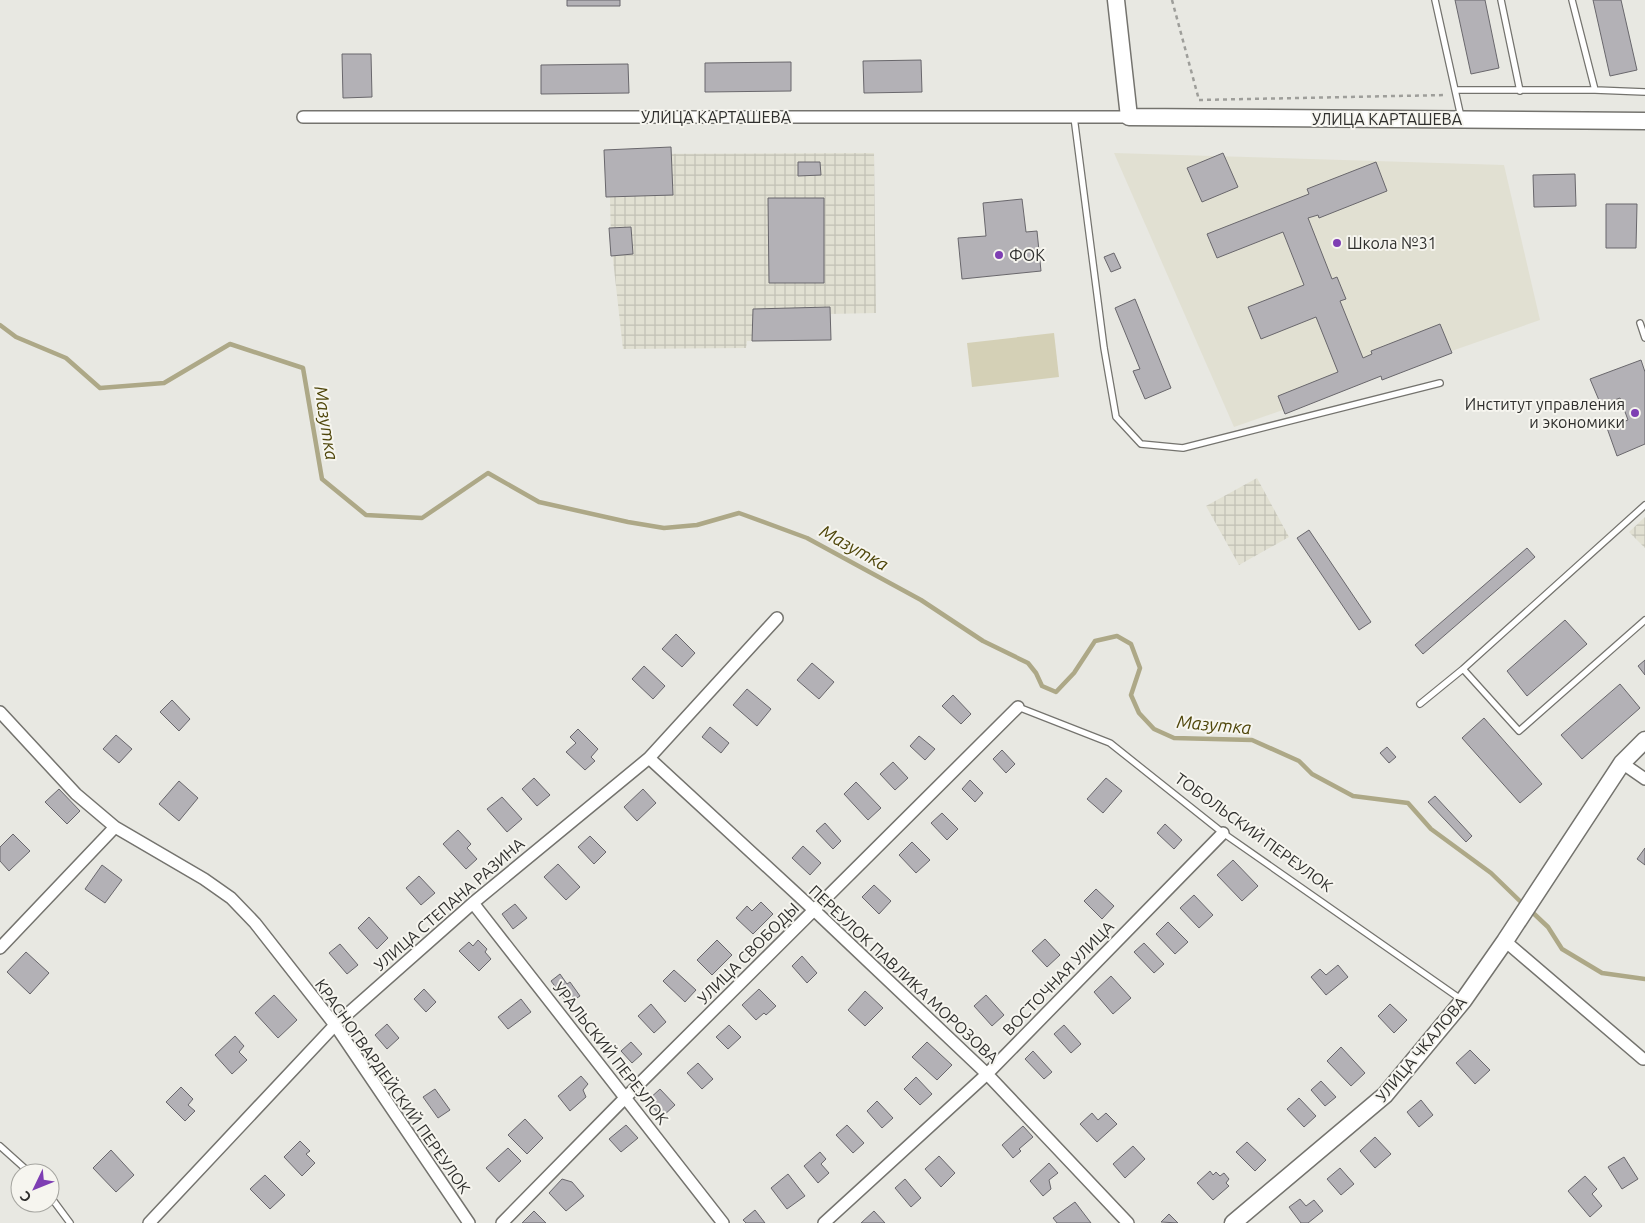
<svg xmlns="http://www.w3.org/2000/svg" width="1645" height="1223" font-family="Ubuntu,sans-serif">
<defs>
<pattern id="industrial-grid" width="8" height="8" patternUnits="userSpaceOnUse" patternTransform="scale(1.25)"><rect width="8" height="8" fill="#e1e0d2"/><path d="M0 4h8M4 0v8" fill="none" stroke="#c1c0b5"/></pattern>
</defs>
<rect width="100%" height="100%" fill="#e8e8e2"/>
<path fill="#e1e0d2" d="M1114,153L1504,165L1540,320L1234,427Z"/>
<path fill="url(#industrial-grid)" d="M874,153L876,313L830,314L831,340L747,341L746,348L623,349L611,242L609,154Z
M1257,478L1289,537L1239,565L1206,506Z
M1645,517V548L1629,532Z"/>
<path fill="#d4d0b6" d="M1054,333L1059,377L972,387L967,343Z"/>
<g fill="none" stroke-linecap="round" stroke-linejoin="round">
<path stroke="#ada887" stroke-width="4.5" d="M0,325L16,337L66,358L100,388L164,383L230,344L303,368L322,479L366,515L422,518L488,473L539,502L628,522L664,528L697,525L739,513L807,538L921,600L983,641L1028,663L1036,673L1042,686L1056,692L1074,673L1095,641L1117,636L1131,644L1140,668L1131,695L1139,713L1154,729L1174,738L1252,740L1299,761L1312,774L1353,796L1408,803L1431,829L1491,873L1524,905
M1530,910L1548,927L1562,949L1602,973L1645,979"/>
</g>
<path fill="#b3b1b6" stroke="#69676c" d="M567,0H620V6H567Z
M1455,0H1485L1499,68L1471,74Z
M1593,0H1621L1637,70L1610,76Z
M342,54H371L372,97L343,98Z
M921,60L922,92L864,93L863,61Z
M791,62V91L705,92V63Z
M628,64L629,93L541,94V65Z
M671,147L673,195L606,197L604,150Z
M1223,153L1238,187L1202,202L1187,168Z
M798,162H820L821,175L798,176Z
M1376,162L1387,191L1319,218L1318,215L1308,218L1332,279L1337,277L1346,299L1340,301L1363,358L1372,354L1371,351L1440,324L1452,353L1382,380L1381,376L1285,414L1278,396L1338,372L1316,317L1261,339L1248,307L1304,285L1283,232L1217,258L1207,234L1309,194L1307,189Z
M1575,174L1576,206L1534,207L1533,175Z
M768,198H824V283H769Z
M1022,199L1026,232L1037,231L1041,271L962,279L958,238L986,236L983,203Z
M1606,204H1637L1636,248H1606Z
M631,227L633,254L611,256L609,228Z
M1114,253L1121,268L1111,272L1104,257Z
M1135,299L1171,388L1145,399L1133,371L1140,369L1115,308Z
M830,307L831,340L752,341L753,309Z
M1641,360L1645,372V444L1617,456L1607,428L1628,420L1620,398L1601,405L1590,379Z
M1309,530L1371,622L1359,630L1297,538Z
M1527,548L1535,557L1423,654L1415,645Z
M1565,620L1587,644L1527,696L1507,671Z
M676,634L695,653L682,667L662,649Z
M1645,660V675L1638,666Z
M812,663L834,682L819,699L797,680Z
M644,666L665,686L653,699L632,679Z
M1620,684L1640,708L1582,759L1561,735Z
M747,689L771,709L757,726L733,705Z
M953,695L971,714L961,724L942,706Z
M172,700L190,719L179,731L160,712Z
M1484,718L1542,784L1520,803L1462,738Z
M710,727L729,743L721,753L702,737Z
M578,729L598,749L591,757L595,761L585,770L566,752L576,743L570,737Z
M116,735L132,749L119,763L103,749Z
M919,736L935,749L925,760L910,746Z
M1387,747L1396,757L1389,763L1380,753Z
M1002,750L1015,764L1006,773L993,759Z
M893,762L908,778L895,790L880,774Z
M534,778L550,795L537,806L522,789Z
M1106,778L1122,791L1103,813L1087,799Z
M970,780L983,793L975,802L962,789Z
M179,781L198,798L179,821L159,804Z
M856,782L881,808L868,820L844,794Z
M59,789L80,811L67,824L45,802Z
M643,789L656,803L637,821L624,807Z
M1435,796L1472,836L1466,842L1428,802Z
M502,797L522,819L507,832L487,809Z
M942,813L958,829L947,840L931,823Z
M825,823L841,841L833,849L816,831Z
M1165,824L1182,840L1174,849L1157,833Z
M458,830L471,844L467,848L477,859L466,869L443,844Z
M13,834L30,851L9,871L0,861V847Z
M590,836L606,852L594,864L578,847Z
M912,842L930,860L916,873L899,855Z
M803,846L821,863L810,875L792,858Z
M1645,848V865L1637,859Z
M1233,860L1258,886L1242,901L1217,875Z
M558,864L580,887L566,900L544,877Z
M102,865L122,880L105,903L85,889Z
M419,876L435,893L421,905L406,888Z
M874,885L891,901L879,914L862,897Z
M1096,889L1114,906L1102,919L1084,901Z
M1194,895L1213,915L1199,928L1180,908Z
M761,902L773,914L753,934L736,918L747,906L752,911Z
M515,904L527,918L513,929L502,914Z
M369,917L388,938L377,949L358,928Z
M1168,922L1188,942L1175,954L1156,934Z
M1045,939L1060,955L1047,967L1032,951Z
M478,940L487,949L485,952L491,959L479,971L459,951L469,942L473,946Z
M717,940L732,955L712,975L697,960Z
M1144,943L1164,964L1154,973L1134,952Z
M340,944L358,965L347,974L329,953Z
M26,952L49,973L30,994L7,972Z
M802,956L817,973L807,983L792,966Z
M1338,965L1348,977L1326,995L1311,977L1320,969L1326,975Z
M674,970L696,990L685,1002L663,981Z
M560,974L567,984L570,982L580,996L568,1004L551,981Z
M1111,976L1131,998L1113,1014L1094,992Z
M424,989L436,1002L426,1012L414,999Z
M759,989L776,1006L766,1015L764,1013L756,1020L742,1005Z
M865,991L883,1008L865,1026L848,1010Z
M274,995L297,1020L278,1038L255,1013Z
M986,995L1004,1015L992,1026L974,1006Z
M521,999L531,1012L508,1029L498,1017Z
M651,1004L666,1022L654,1033L638,1016Z
M1390,1004L1407,1020L1394,1033L1378,1016Z
M387,1024L399,1038L387,1049L375,1035Z
M729,1025L741,1037L728,1049L716,1037Z
M1064,1025L1081,1044L1071,1053L1054,1034Z
M235,1036L244,1046L239,1052L247,1060L232,1074L215,1055Z
M631,1042L642,1054L632,1063L621,1051Z
M927,1042L952,1065L937,1080L912,1057Z
M1341,1047L1365,1073L1351,1086L1327,1061Z
M1470,1050L1490,1070L1475,1084L1456,1063Z
M1033,1051L1052,1072L1044,1079L1025,1059Z
M698,1063L713,1079L702,1089L687,1073Z
M581,1076L588,1084L583,1090L586,1097L570,1111L558,1096Z
M916,1077L932,1094L920,1105L904,1089Z
M1321,1081L1336,1097L1325,1106L1311,1090Z
M181,1087L193,1099L188,1105L195,1111L185,1121L166,1102Z
M435,1089L450,1110L438,1118L423,1097Z
M660,1089L675,1105L662,1117L647,1101Z
M1299,1098L1316,1116L1304,1127L1287,1109Z
M1421,1100L1433,1115L1419,1127L1407,1112Z
M877,1101L893,1118L882,1128L867,1111Z
M1092,1113L1098,1120L1106,1113L1117,1124L1097,1142L1080,1124Z
M525,1119L543,1138L527,1154L508,1135Z
M626,1125L638,1138L621,1152L609,1139Z
M847,1125L864,1143L853,1153L836,1135Z
M1023,1126L1033,1137L1019,1149L1021,1151L1013,1158L1002,1145Z
M1375,1137L1391,1154L1375,1168L1360,1151Z
M300,1141L310,1151L306,1154L315,1163L302,1176L284,1157Z
M1247,1142L1266,1160L1255,1171L1236,1152Z
M1133,1146L1145,1159L1125,1178L1113,1164Z
M508,1148L521,1161L499,1182L486,1168Z
M111,1150L134,1175L116,1192L93,1168Z
M820,1152L826,1159L821,1164L829,1173L818,1183L804,1166Z
M939,1156L955,1173L941,1187L925,1169Z
M1624,1157L1638,1179L1622,1189L1608,1167Z
M1049,1163L1058,1173L1049,1180L1051,1189L1043,1196L1030,1181Z
M1340,1168L1354,1184L1341,1195L1327,1179Z
M1210,1171L1213,1175L1216,1172L1220,1176L1224,1173L1229,1179L1226,1183L1229,1186L1213,1200L1197,1183Z
M788,1174L805,1196L787,1209L771,1188Z
M265,1175L285,1195L270,1209L250,1189Z
M1585,1176L1597,1189L1592,1194L1602,1206L1590,1217L1568,1191Z
M562,1179L572,1182L584,1196L566,1211L549,1193Z
M905,1179L921,1198L911,1207L895,1188Z
M1300,1199L1306,1206L1314,1200L1323,1211L1308,1223H1301L1289,1207Z
M1075,1202L1091,1223H1057L1053,1218Z
M755,1210L765,1223H746L743,1220Z
M534,1211L546,1223H522Z
M874,1211L885,1223H861Z
M1169,1214L1178,1223L1161,1222Z"/>
<g fill="none" stroke-linecap="round" stroke-linejoin="round">
<defs>
<path id="lane" d="M1435,0L1461,117
M1501,0L1520,91
M1572,0L1595,90
M1455,90H1595L1645,92
M1074,117L1104,348L1116,417L1141,444L1183,448L1440,383
M1640,323L1645,338
M1645,505L1463,669L1519,731L1645,620
M1420,704L1463,669
M1018,707L1110,743L1223,833L1462,1000
M0,1146L30,1173
M50,1196L70,1223"/>
<path id="street" d="M303,117H1129
M0,712L76,794L115,827L204,879L231,898L255,923L335,1025L469,1223
M649,758L814,910L987,1074L1128,1223
M1622,763L1645,779
M473,903L723,1223
M1505,941L1643,1059
M0,948L115,827
M149,1223L335,1025L473,903L649,758L777,618
M502,1223L625,1098L1018,707
M824,1223L987,1074L1223,833"/>
<path id="secondary" d="M1116,0L1129,117L1645,121
M1233,1223L1385,1095L1463,1001L1505,941L1622,763L1645,740"/>
</defs>
<use href="#lane" stroke="#74736e" stroke-width="8"/>
<use href="#street" stroke="#74736e" stroke-width="14"/>
<use href="#secondary" stroke="#74736e" stroke-width="19"/>
<path stroke="#9e9e9a" stroke-width="2.5" stroke-dasharray="4 4" stroke-linecap="butt" d="M1172,0L1199,100
M1199,100L1446,95"/>
<use href="#lane" stroke="#fff" stroke-width="5.5"/>
<use href="#street" stroke="#fff" stroke-width="11"/>
<use href="#secondary" stroke="#fff" stroke-width="16"/>
</g>
<g fill="#7e3eb3" stroke="#f6f5ef" stroke-width="2">
<circle cx="1337" cy="243" r="5"/>
<circle cx="999" cy="255" r="5"/>
<circle cx="1635" cy="413" r="5"/>
</g>
<g text-anchor="middle" stroke-width="4" stroke-linejoin="round" paint-order="stroke">
<g font-size="16" fill="#2f2f2d" stroke="#f6f5ef">
<text x="716" y="123">УЛИЦА КАРТАШЕВА</text>
<text x="1387" y="125">УЛИЦА КАРТАШЕВА</text>
<text transform="translate(1254 832) rotate(36)" y="6">ТОБОЛЬСКИЙ ПЕРЕУЛОК</text>
<text transform="translate(449 904) rotate(-41)" y="6">УЛИЦА СТЕПАНА РАЗИНА</text>
<text transform="translate(748 953) rotate(-45)" y="6">УЛИЦА СВОБОДЫ</text>
<text transform="translate(904 974) rotate(43)" y="6">ПЕРЕУЛОК ПАВЛИКА МОРОЗОВА</text>
<text transform="translate(1058 978) rotate(-46)" y="6">ВОСТОЧНАЯ УЛИЦА</text>
<text transform="translate(1421 1049) rotate(-50)" y="6">УЛИЦА ЧКАЛОВА</text>
<text transform="translate(611 1053) rotate(52)" y="6">УРАЛЬСКИЙ ПЕРЕУЛОК</text>
<text transform="translate(393 1086) rotate(55)" y="6">КРАСНОГВАРДЕЙСКИЙ ПЕРЕУЛОК</text>
</g>
<g font-size="16" fill="#2f2f2d" stroke="#f6f5ef" text-anchor="start">
<text x="1347" y="249">Школа №31</text>
<text x="1009" y="261">ФОК</text>
<text x="1625" y="410" text-anchor="end">Институт управления<tspan x="1625" dy="18">и экономики</tspan></text>
</g>
<g font-size="18" font-style="italic" fill="#4f460a" stroke="#f6f5ef">
<text transform="translate(326 423) rotate(81)" y="6">Мазутка</text>
<text transform="translate(854 548) rotate(29)" y="6">Мазутка</text>
<text transform="translate(1214 725) rotate(5)" y="6">Мазутка</text>
</g>
</g>
<g transform="translate(35 1188) rotate(227)"><circle r="24" fill="#f6f5ef" stroke="#a6a6a1"/>
<path d="M0-4L9 19L0 12L-9 19Z" fill="#7e3eb3"/>
<text y="-8" font-size="14" font-weight="bold" text-anchor="middle" fill="#2f2f2d">С</text>
</g>
</svg>
